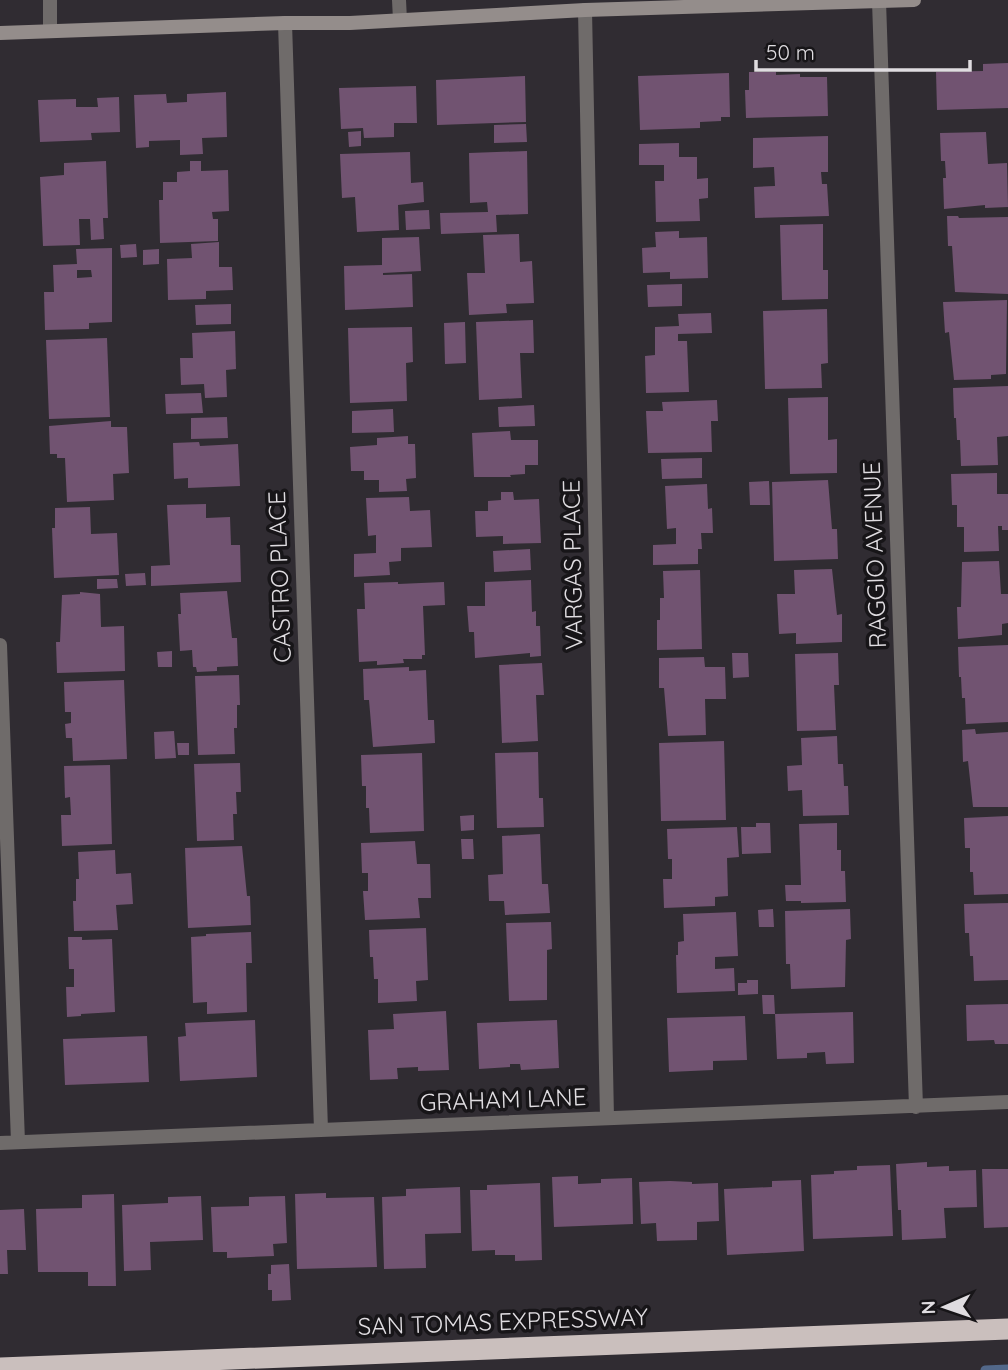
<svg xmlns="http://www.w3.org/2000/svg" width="1008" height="1370" font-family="Quicksand,sans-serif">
<rect width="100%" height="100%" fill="#302c32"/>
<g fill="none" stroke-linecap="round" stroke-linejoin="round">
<path stroke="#52688a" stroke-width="9" d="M985,1370L1008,1369"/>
</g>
<path fill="#715371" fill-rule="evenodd" d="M1008,63V108L937,110L936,72L983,71V64Z
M749,72H776V75L800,74V77H827L828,116L746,118L745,90H749Z
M729,73L730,117H721V121L700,122V128L640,130L638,76Z
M525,76L526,122L437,125L436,80Z
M416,86L417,123H394V137L364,138L363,128L341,129L339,88Z
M226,92L227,137L202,138L203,154L180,155V140L149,141V147L136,148L134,95L166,94L167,103L187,102V94Z
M119,97L120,132L91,133L92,140L40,142L38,100L76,99V107H98L97,98Z
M526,124L527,142L494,143V125Z
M361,131V146L349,147L348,132Z
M986,132L988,164L1007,163L1008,207L985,208V205L944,209L943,178H946L945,161H941L940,133Z
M828,136V172H821L822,184H827L829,216L755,218L754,187L775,186L774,167L753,168V138Z
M679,143V157H697V179L708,178V198L699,199L700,221L656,222L655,181H664V165H639V144Z
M527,151L528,214L496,215L497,232L441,234L440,213L488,212L487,202L470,203L469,153Z
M410,152L411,183L423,182L424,202L398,205L399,230L357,232L355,197L342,198L340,154Z
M106,161L108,218H103L104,239L91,240L90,219H79L80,245L43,246L40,177L64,175V163Z
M190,161H201V171L228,170L229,211L212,212L213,219H218V241L160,243L159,200H163V182H177V172L190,171Z
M429,210L430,229L406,230L405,211Z
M947,216H958L959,218L1008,217V294L955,292L952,246H948Z
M823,224V270H828V299L782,300L780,225Z
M679,231V238L707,237L708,278L670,279V272L643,273L642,248L656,247L655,232Z
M519,234L520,262L532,261L534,303L506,304L507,313L469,315L467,273H485L483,235Z
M419,237L421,271L383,273V275L412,274L413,307L345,310L344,266L382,265V238Z
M219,242V267H232L233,290L206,291V299L168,300L167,259L192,258L191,244Z
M136,244L137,257L121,258L120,245Z
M112,248V322L89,323V329L45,330L44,292H54L53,265L77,264L76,249ZM77,270H91L92,277L77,278Z
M159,249V264L143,265V250Z
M682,284V306L648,307L647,285Z
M1007,300L1006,374L991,375V379L954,380L949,332L945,333L943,302Z
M231,304V324L196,325L195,305Z
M827,309L828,363L821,364L822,388L765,389L763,311Z
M711,313L712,333L678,334V341H687L689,392L646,393L645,356L655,355V327L679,326L678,314Z
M533,320L534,353H520L522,398L479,400L476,322Z
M465,322L466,363L445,364L444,323Z
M412,327L413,362L406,363L407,401L350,403L348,328Z
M235,331L236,369L226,370L227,397L205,398L204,384L181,385L180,358H193L192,333Z
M107,338L110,417L49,419L46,340Z
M1008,386V436L997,437L998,465L961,466L960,440H957L956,418H954L953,388Z
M201,393L203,413L166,414L165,394Z
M828,397V440L837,439V473L790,474L788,398Z
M717,400L718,421H711L712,452L648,453L646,411H663L662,402Z
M534,405L535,426L499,427L498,407Z
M393,409L394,432L352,433V411Z
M227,417L228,438L191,439V418Z
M111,421V427H127L129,473L113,474L114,500L67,502L65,458H57V454H50L49,426Z
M510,431L511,440H538V465H525V474L510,475L511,477H474L472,433Z
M408,436V444H415L416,478L406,479L407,491L379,492V480H364V471H351L350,447L377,445V438Z
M199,442L200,446L238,444L240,486L188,488V478L174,479L173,443Z
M702,458V478L662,479L661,459Z
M997,473V494H1008V530H1002V526H998L999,551L964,552V527H957V505H952L951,474Z
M828,480L832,529H837L838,559L774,561L772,482Z
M769,481L770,505H750L749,482Z
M707,484L708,509L712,508L713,533H701L702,549H698V564L653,565V545L676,544V528L667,529L665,486Z
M501,492H513L514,500L539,499L541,543L503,544V536L476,537L475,511H488V501L501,500Z
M409,497L410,511L430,510L432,547L401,548V561L389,562L390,575L354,577V554L376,553V535L368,536L366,498Z
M206,504V518L230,517L231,545H240L241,582L151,586V566L170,565L167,505Z
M90,507L91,534L117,533L119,575L54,578L52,528H55V508Z
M530,549L531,570L494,572L493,551Z
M999,561L1001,594H1008V623L1002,624V635L958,639L957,607H961L962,562Z
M832,569L837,615L842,614V642L796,644V633L779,634L777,594H795L794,570Z
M700,570L702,649L657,650V620H660V598H664L663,571Z
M145,573L146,585L126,586L125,574Z
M97,579H117L118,588L97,589Z
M531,580L532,612L536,611V626H540L541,656L530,657V653L475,658L474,632H469L467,606H485V582Z
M398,582V584L444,582L445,605L423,606L425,655H422V659H403L404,663L377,665V661L359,662L357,609H365L364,583Z
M227,591L232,638H237L238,666L217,667V671L197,672L196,667H193L192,650L180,651L178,614H181L180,593Z
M80,592L100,594L101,627L124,626L125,671L57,673L56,642H60L62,595L80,594Z
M1008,645V722L966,724L965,698H962L961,677H959L958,647Z
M172,651V667H158L157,652Z
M732,653H748L749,677L733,678Z
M838,653L839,685H834L836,730L797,731L795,654Z
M704,657L705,667H725L726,699H705L706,735L668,736L664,688H659V658Z
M542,663L544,695H536L538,741L502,743L499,665Z
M409,667V671L426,670L428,720H434L435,743L373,747L369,700H364L363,669Z
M239,675L240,705H237V728H234L235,754L198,755L195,676Z
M124,680L127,759L73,761L72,738H66L65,724L71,723V712H65L64,682Z
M975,729L976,734L1008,732V807H973L968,761L963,762L962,730Z
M174,731L176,758L155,759L154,732Z
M837,736L838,764H843L844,786H848L849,815L803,816L802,790L788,791L787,766L802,765L801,738Z
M724,741L726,820L661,821L659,743Z
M177,743H189V755H178Z
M538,752L539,798H543L544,827L497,828L495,753Z
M422,753L424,831L370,833L369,808H366V786H362L361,755Z
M240,763L241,792H236L237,814H233L234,840L197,841L194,764Z
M110,765L112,844L62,846L61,815H71L70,797L65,798L64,766Z
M474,815V830L461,831L460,816Z
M1008,816V894L974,895L973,872H970V848H965L964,818Z
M756,823H770L771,853L742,854L741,827H756Z
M837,823V850H841V871H845L846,902L801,903V901H786L785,885H801L799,824Z
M737,827L739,857L727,858L728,896L715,897V906L664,908L663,879H672V859H668L667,829Z
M540,834L542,884H548L550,913L505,915L504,901H489L488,875L503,874L502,836Z
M461,839H473L474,859H462Z
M415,841L417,864H430L431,898H418L420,918L365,920L363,891H368V873H362L361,843Z
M242,846L247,896H250L251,925L188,928L185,848Z
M115,850L116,874L131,873L133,904L116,905L118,930L74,931L73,901H76V879H79L78,852Z
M1008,903V980L974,981L973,956H970L969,933H965L964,904Z
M773,909L774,927H759L758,910Z
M850,909L851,939L846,940L845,987L791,989L790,964H786L785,911Z
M736,912L738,956L715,957V969L734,968L735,991L677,993L676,955H678V942L684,941L683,914Z
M551,922L552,949L547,950V1000L509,1001L506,923Z
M426,928L428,980L416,981L417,1001L378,1003V979H374L373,957H370L369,930Z
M251,932L252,963H246L247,1012L207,1014V1002L193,1003L191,937L206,936V934Z
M68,937H82V940L112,939L115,1012L81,1014V1016L67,1017L66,987H74V969H69Z
M747,980H758V994L738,995V983H747Z
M762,995H774L775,1014H763Z
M1008,1004V1044H995L994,1040L967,1041L966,1005Z
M446,1011L449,1070L418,1071V1067L397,1068L398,1079L370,1080L368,1030L394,1029L393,1014Z
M853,1012L854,1063L826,1064L825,1052L807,1053V1058L777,1059L775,1014Z
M745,1016L747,1060L713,1061V1070L669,1072L667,1018Z
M255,1020L257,1077L180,1081L178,1037L186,1036L185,1023Z
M557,1020L559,1068L521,1070L520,1064H510V1067L479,1069L477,1023Z
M147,1036L149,1082L65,1085L63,1039Z
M927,1162V1167L949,1166V1171L976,1170L977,1207L944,1208L946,1238L902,1240L901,1210H898L896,1164Z
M890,1165L893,1236L813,1239L811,1175L834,1174V1171L857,1170V1166Z
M982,1169H1008V1227L984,1228Z
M578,1176V1184L601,1183V1179L632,1178L633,1224L554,1227L552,1177Z
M801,1180L804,1251L727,1255L724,1189L772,1187V1181Z
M670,1181L692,1182V1184L718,1183L719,1221L697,1222V1240L657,1241L656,1223L641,1224L639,1182Z
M540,1183L542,1260L515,1261V1255H495V1250L472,1251L470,1190H487V1185Z
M460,1187L461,1233L425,1234L426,1268L384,1269L382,1197L406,1196V1189Z
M326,1193V1198L374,1197L377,1267L297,1269L295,1194Z
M114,1194L116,1286H88V1272H38L36,1209L82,1208V1195Z
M201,1196L203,1240L150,1242L151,1270L124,1271L122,1205L168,1203V1197Z
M285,1196L287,1243L273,1244L274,1256L227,1258V1252H213L211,1207L249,1206V1197Z
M24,1209L26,1250H7L8,1274H0V1210Z
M289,1264L291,1300L272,1301V1290H268V1274H271V1265Z"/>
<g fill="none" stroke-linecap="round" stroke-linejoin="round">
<path stroke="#6f6b6a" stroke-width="14" d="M50,0V31
M399,0L400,20
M879,1L916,1107
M585,10L607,1118
M285,23L321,1130
M0,645L18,1142
M0,1143L1008,1102"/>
<path stroke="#948d8b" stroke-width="14" d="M0,33L285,23H350L585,10L914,0"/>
<path stroke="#cabfbd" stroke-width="21" d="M0,1368L1008,1329"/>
</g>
<g text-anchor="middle" stroke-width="7" stroke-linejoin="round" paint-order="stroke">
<g font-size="24" fill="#dfdce0" stroke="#171518">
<text transform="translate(875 555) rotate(-92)" y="8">RAGGIO AVENUE</text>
<text transform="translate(573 565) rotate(-91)" y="8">VARGAS PLACE</text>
<text transform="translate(280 577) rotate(-92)" y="8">CASTRO PLACE</text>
<text transform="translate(503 1100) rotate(-2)" y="8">GRAHAM LANE</text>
<text transform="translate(503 1322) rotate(-2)" y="8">SAN TOMAS EXPRESSWAY</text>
</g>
</g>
<g transform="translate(945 1307) rotate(268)" stroke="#171518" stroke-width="5" paint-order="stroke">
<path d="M0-5L12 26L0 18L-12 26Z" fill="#dfdce0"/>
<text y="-10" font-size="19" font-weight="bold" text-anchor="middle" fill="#dfdce0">N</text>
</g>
<path d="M756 60v10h214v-10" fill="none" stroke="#dfdce0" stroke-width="3.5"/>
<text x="766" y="60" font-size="21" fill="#dfdce0" stroke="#171518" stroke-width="5" paint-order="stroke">50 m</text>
</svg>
